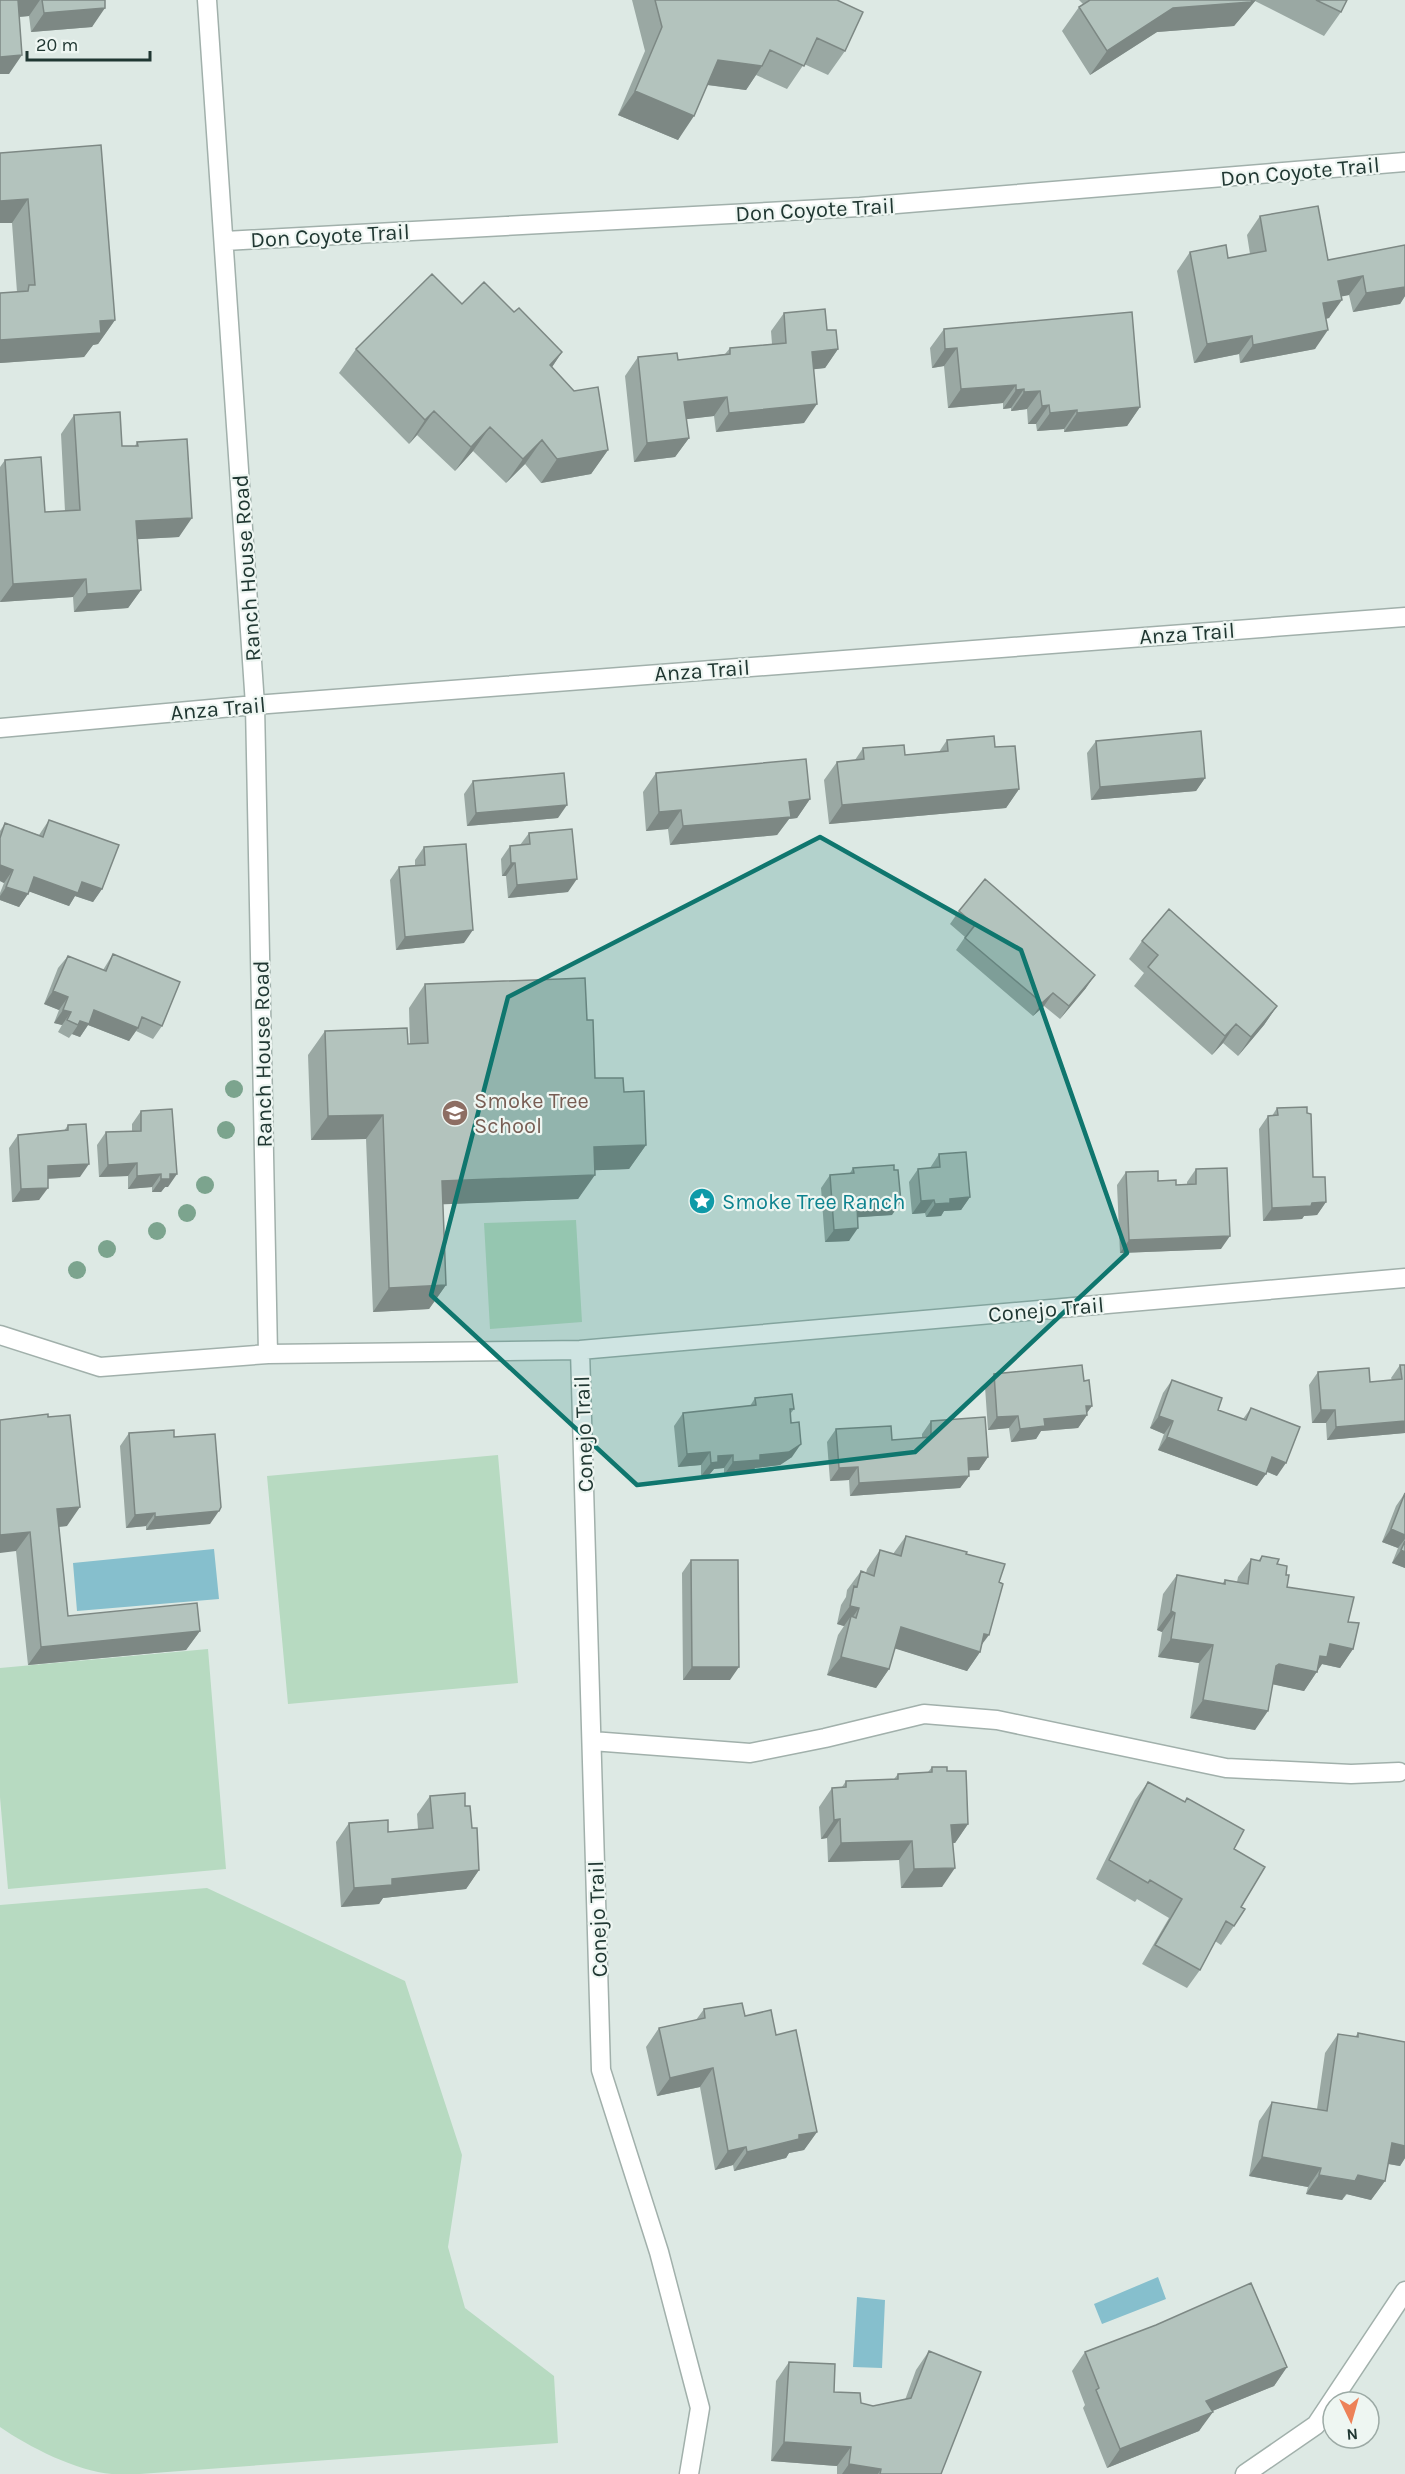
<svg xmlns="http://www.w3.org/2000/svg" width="1405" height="2474" font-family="Karla,sans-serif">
<rect width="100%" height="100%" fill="#dde9e4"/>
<path fill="#b7dac1" d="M576,1220L582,1322L490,1329L484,1223Z
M498,1455L518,1683L288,1704L267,1476Z
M208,1649L226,1869L8,1889L0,1797V1668Z
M207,1888L405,1981L462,2155L448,2247L465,2308L554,2376L558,2443L140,2474C131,2474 121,2474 112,2474C76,2471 29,2447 0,2427V1905Z"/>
<path fill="#86bfcd" d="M214,1549L219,1599L77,1611L73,1563Z
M1158,2277L1166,2299L1102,2324L1094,2304Z
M857,2297L885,2300L882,2368L853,2367Z"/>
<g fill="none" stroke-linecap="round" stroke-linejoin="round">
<defs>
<path id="street" d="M207,0L255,705L268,1354
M225,241L860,207L1405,162
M0,728L255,705L1405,617
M0,1335L100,1367L268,1354L580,1350L1405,1278
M580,1350L601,2070L659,2252L700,2408L689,2474
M592,1741L750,1753L825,1738L924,1714L997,1720L1226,1768L1351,1774L1399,1772
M1245,2474L1316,2425L1405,2291"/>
</defs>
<use href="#street" stroke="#a1b0ab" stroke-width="21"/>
<use href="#street" stroke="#fff" stroke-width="18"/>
</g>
<g fill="#7ca48e">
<circle cx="234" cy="1089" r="9"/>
<circle cx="226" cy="1130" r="9"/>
<circle cx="205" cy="1185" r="9"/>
<circle cx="187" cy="1213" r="9"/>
<circle cx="157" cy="1231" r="9"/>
<circle cx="107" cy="1249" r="9"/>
<circle cx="77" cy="1270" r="9"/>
</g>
<path fill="#9aa8a3" d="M0,0H105L92,27L31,32L29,16L19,17L9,74H0Z
M632,0H837L845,51L828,75L804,64L787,89L756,75L746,90L707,85L678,140L618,115L645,51Z
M1079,0H1347L1341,12L1324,36L1255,1L1234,26L1157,32L1090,75L1062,31L1079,7L1083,4Z
M0,153L115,320L98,344L93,345L84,357L0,363V293L17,292L12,223Z
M1260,216L1328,260L1405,245V296L1400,304L1353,312L1349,295L1341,296L1329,318L1326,319L1315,349L1240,363L1239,354L1194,363L1177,271L1190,252L1228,258L1250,254L1247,235Z
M462,304L514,312L562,352L552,367L608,450L591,474L541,483L525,464L506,483L473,451L455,471L417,435L409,444L339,373L356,349Z
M784,313L827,330L838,349L825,368L814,369L804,423L716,432L714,416L686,419L689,438L675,457L634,462L625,376L638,357L678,360L725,354L730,348L772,344L771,331Z
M944,329L1140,407L1127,426L1064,432V429L1037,431L1036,424H1028L1027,409L1011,411V408L1003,409V403L948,408L944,366L932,368L930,348Z
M74,415L122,446H135L137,442L179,537L138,539L141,590L128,608L74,612L73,597L0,602V467L5,460L45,512L65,511L61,434Z
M947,740L995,747L1019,789L1006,808L829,824L824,780L837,762L855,760L863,748L905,755L939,752Z
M1096,741L1205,778L1196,791L1091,800L1087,753Z
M656,773L810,799L797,818L789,819L777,835L670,845L668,829L646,831L643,792Z
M473,781L558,818L467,826L464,794Z
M49,820L102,889L93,902L75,896L69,906L29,891L19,907L0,900V893L4,883L0,881V831L5,823L39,835Z
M529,833L568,892L508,898L506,876H502L501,859L510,846L520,845Z
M424,847L464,943L396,950L390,880L399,867L415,865V860Z
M959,911L1086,988L1060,1019L1044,1006L1033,1016L956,950L965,937L950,924Z
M1142,941L1277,1006L1264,1025L1238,1056L1223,1043L1212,1055L1134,986L1144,973L1129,959Z
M113,954L162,1026L153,1039L136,1031L129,1041L88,1025L80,1037L72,1034L69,1038L58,1032L62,1025L54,1023L59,1010L44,1004L58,968L68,956L103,970Z
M425,984L587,1020L595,1078L624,1092L646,1145L629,1169L595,1170L578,1199L443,1204L446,1285L429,1309L373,1312L366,1139L311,1140L308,1055L325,1031L410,1044L409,1008Z
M1277,1108L1326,1202L1317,1215L1304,1216L1302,1219L1263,1221L1259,1129L1268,1116H1272Z
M141,1111L168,1187H165L161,1192H152V1187L128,1189V1176L99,1177L97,1145L106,1132L132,1131V1124Z
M68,1125L80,1177L48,1179L39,1200L12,1202L9,1148L18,1135L64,1131Z
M939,1154L970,1197L961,1210L944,1211L941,1216L926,1217L925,1213L912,1214L909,1182L918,1169L930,1168Z
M853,1168L892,1215L857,1217L849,1241L825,1242L821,1188L830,1175L850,1173Z
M1196,1169L1221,1249L1120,1253L1117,1185L1126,1172L1176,1185H1187V1182Z
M1400,1365H1405V1433L1327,1440L1326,1423H1312L1309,1385L1318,1372L1370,1382L1392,1380L1391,1378Z
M994,1374L1084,1381L1092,1406L1087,1413V1415L1078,1428L1041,1431L1036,1439L1011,1442L1009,1428L988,1430L985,1387Z
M1172,1380L1218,1410L1243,1419L1251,1408L1277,1476L1267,1472L1257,1486L1158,1450L1164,1434L1150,1428L1163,1393Z
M755,1398L794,1409L791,1413L792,1457L780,1465L755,1468L751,1473L724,1475V1468L714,1469L709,1475L701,1476V1465L678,1467L674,1426L683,1413L750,1406Z
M0,1420L67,1526L59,1527L68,1616L200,1631L186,1650L28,1665L16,1551Z
M931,1421L988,1457L979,1470H968L969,1476L960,1488L850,1496L849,1480L830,1481L827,1442L836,1429L892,1440L922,1438V1434Z
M129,1433L174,1437L210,1524L146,1530V1526L126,1528L120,1446Z
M1405,1493V1568L1392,1563L1398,1548L1382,1542L1396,1506Z
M906,1536L966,1554L999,1582L980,1652L967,1671L895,1648L889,1669L876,1688L827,1675L838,1635L844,1626L837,1624L841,1605L846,1597L847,1590L861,1571L866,1573L867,1569L880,1550L893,1554Z
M1262,1556L1277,1564L1286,1575L1287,1587L1348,1622L1353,1649L1340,1668L1322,1664L1304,1691L1273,1684L1255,1730L1190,1718L1199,1663L1158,1657L1162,1632L1157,1630L1163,1594L1177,1575L1222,1584L1225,1580L1237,1582L1238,1577L1251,1559L1258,1561Z
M691,1560L730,1680H683L682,1573Z
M932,1767L947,1771L968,1824L955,1843H953L942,1887L901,1888L899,1860L828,1862L827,1838L821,1839L819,1807L832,1788L842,1787L846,1781L894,1779L898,1774L928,1772Z
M1148,1782L1234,1849L1241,1907L1234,1926L1221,1945L1215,1941L1200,1970L1187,1988L1142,1964L1169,1918L1137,1899L1135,1902L1096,1879L1135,1800Z
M430,1796L465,1806L472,1828L479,1870L466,1889L383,1898L379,1904L341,1907L336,1842L349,1823L388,1832L418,1829L417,1814Z
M704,2009L745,2016L776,2035L817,2132L804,2150L789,2153L786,2158L734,2171L733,2165L715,2170L700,2087L657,2096L646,2047L659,2028L696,2020Z
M1358,2033L1405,2042V2158L1400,2166L1388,2164L1385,2181L1371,2200L1347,2194L1342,2200L1306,2194L1308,2187L1249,2176L1259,2121L1272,2102L1317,2109L1325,2053L1338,2034L1355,2037Z
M929,2351L941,2474H837V2466L771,2461L776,2381L789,2362L834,2392L861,2403L873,2406L905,2400L916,2370Z
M1085,2352L1287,2367L1274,2386L1212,2411L1199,2431L1107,2468L1083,2408L1085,2405L1072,2371Z"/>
<path fill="#7d8884" d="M17,0H40L29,16L5,18Z
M1256,0L1234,26L1157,32L1090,75L1107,51L1173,8Z
M105,8L92,27L31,32L44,13Z
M22,55L9,74H0V57Z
M718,60L762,66L746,90L701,84Z
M635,91L694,116L678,140L618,115Z
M28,199L12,223H0V201Z
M1363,276L1349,295L1325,300L1338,281Z
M1405,287V296L1400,304L1353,312L1366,293Z
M1342,300L1329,318L1310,321L1323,303Z
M115,320L98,344L93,345L84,357L0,363V340L100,321Z
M1328,330L1315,349L1240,363L1253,345Z
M1252,336L1239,354L1194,363L1207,344Z
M957,348L944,366L932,368L945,349Z
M838,349L825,368L799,371L812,352Z
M562,352L546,376L550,365Z
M1016,385L1003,403L948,408L961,389Z
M1024,389L1011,408L1003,409L1016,390Z
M1040,391L1027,409L1011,411L1024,392Z
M727,397L714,416L671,421L684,402Z
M817,404L804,423L716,432L729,413Z
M1049,405L1036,424H1028L1042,406Z
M1140,407L1127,426L1064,432L1077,413Z
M1077,410L1064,429L1037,431L1050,413Z
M434,411L417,435L409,444L425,420Z
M490,427L473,451L455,471L471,447Z
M689,438L675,457L634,462L647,443Z
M542,440L525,464L506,483L523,459Z
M608,450L591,474L541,483L557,459Z
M192,518L179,537L123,540L136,521Z
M86,579L73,597L0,602L13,584Z
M141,590L128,608L74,612L87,594Z
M1205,778L1196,791L1091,800L1100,787Z
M1019,789L1006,808L829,824L842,805Z
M810,799L797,818L789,819L777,835L670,845L683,826L789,802Z
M567,805L558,818L467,826L476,813Z
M681,810L668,829L646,831L659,812Z
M511,863H515L506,876H502Z
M0,865L13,870L4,883L0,881Z
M34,877L82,882L102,889L93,902L75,896L69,906L25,890Z
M577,879L568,892L508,898L517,885Z
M6,887L28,894L19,907L0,900V896Z
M473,930L464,943L396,950L405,937Z
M1095,975L1086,988L1060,1019L1069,1006Z
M53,991L68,997L59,1010L44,1004Z
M1053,993L1044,1006L1033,1016L1042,1003Z
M1277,1006L1264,1025L1238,1056L1251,1037Z
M63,1010L71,1012L62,1025L54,1023Z
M94,1010L138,1028L129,1041L88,1025L80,1037L72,1034L78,1025L80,1021Z
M1236,1024L1223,1043L1212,1055L1225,1036Z
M383,1115L366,1139L311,1140L328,1116Z
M646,1145L629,1169L577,1171L594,1147Z
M137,1163L128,1176L99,1177L108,1165Z
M89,1164L80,1177L38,1179L48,1166Z
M161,1174L152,1187L128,1189L137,1176Z
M170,1174H177L168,1187H165L161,1192H152L161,1179Z
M595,1175L578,1199L425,1205L442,1181Z
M48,1188L39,1200L12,1202L21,1189Z
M970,1197L961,1210L944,1211L941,1216L926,1217L935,1204L950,1199Z
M934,1200L925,1213L912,1214L921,1201Z
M901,1202L892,1215L848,1218L857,1205Z
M1326,1202L1317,1215L1304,1216L1302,1219L1263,1221L1272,1208L1312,1203Z
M858,1228L849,1241L825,1242L834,1230Z
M1230,1236L1221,1249L1120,1253L1129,1240Z
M446,1285L429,1309L373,1312L389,1288Z
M1086,1406H1092L1085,1415H1087L1078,1428L1041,1431L1036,1439L1011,1442L1020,1429L1044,1419Z
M1321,1410H1335L1326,1423H1312Z
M1018,1416L1009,1428L988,1430L997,1417Z
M1159,1416L1173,1421L1164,1434L1150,1428Z
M1405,1421V1433L1327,1440L1336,1427Z
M1167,1437L1266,1474L1257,1486L1158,1450Z
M801,1444L792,1457L780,1465L755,1468L751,1473L724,1475L733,1462Z
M710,1452L701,1465L678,1467L687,1454Z
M733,1455L724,1468L714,1469L709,1475L701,1476L711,1463L718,1456Z
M988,1457L979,1470L959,1471L968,1458Z
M1272,1457L1286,1463L1277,1476L1263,1470Z
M858,1467L849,1480L830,1481L839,1468Z
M969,1476L960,1488L850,1496L859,1483Z
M80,1507L67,1526L44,1528L57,1509Z
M219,1511L210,1524L146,1530L155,1517Z
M155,1513L146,1526L126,1528L135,1515Z
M1391,1529L1405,1535V1539L1398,1548L1382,1542Z
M30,1532L16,1551L0,1553V1535Z
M1401,1550L1405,1552V1568L1392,1563Z
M850,1606L859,1608L850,1621L851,1616L844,1626L837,1624Z
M1171,1611L1175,1613L1162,1632L1157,1630Z
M901,1627L984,1634L989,1635L977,1651L980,1652L967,1671L887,1646Z
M200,1631L186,1650L28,1665L41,1647Z
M1171,1639L1213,1645L1199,1663L1158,1657Z
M1330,1644L1353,1649L1340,1668L1322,1664L1304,1691L1266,1683L1276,1666Z
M841,1657L889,1669L876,1688L827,1675Z
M692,1667H739L730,1680H683Z
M1203,1700L1268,1711L1255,1730L1190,1718Z
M840,1819L827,1838L821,1839L834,1820Z
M968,1824L955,1843L937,1844L951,1825Z
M912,1841L899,1860L828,1862L841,1843Z
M955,1868L942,1887L901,1888L914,1869Z
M479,1870L466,1889L383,1898L379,1904L341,1907L354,1888L392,1879Z
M713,2068L700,2087L657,2096L670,2078Z
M817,2132L804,2150L789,2153L786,2158L734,2171L747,2152L799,2135Z
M1392,2143L1405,2146V2158L1400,2166L1378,2162Z
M746,2147L733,2165L715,2170L728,2151Z
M1262,2157L1321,2168L1308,2187L1249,2176Z
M1319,2175H1358L1385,2181L1371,2200L1346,2194L1342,2200L1306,2194Z
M1287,2367L1274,2386L1193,2419L1206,2401Z
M1213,2412L1199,2431L1107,2468L1120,2449Z
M784,2442L851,2447L837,2466L771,2461Z
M849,2464L881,2469L878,2474H842Z"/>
<path fill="#b3c3bd" stroke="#7d8884" stroke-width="1.5" d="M0,0H18L22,55L0,57Z
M42,0H105V8L44,13Z
M655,0H837L863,12L845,51L817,38L804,66L770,50L762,66L718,60L694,116L635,91L662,27Z
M1090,0H1252L1251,2L1173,8L1107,51L1079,7Z
M1316,0H1347L1341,12Z
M101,145L115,320L100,321L101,333L0,340V293L28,291L29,285H35L28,199L0,201V153Z
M1318,206L1328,260L1405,245V287L1366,293L1363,276L1338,281L1342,300L1323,303L1328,330L1253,345L1252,336L1207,344L1190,252L1226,245L1228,258L1266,251L1260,216Z
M432,274L462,304L484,282L514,312L519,308L562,352L550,365L574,391L598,387L608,450L557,459L542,440L523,459L490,427L471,447L434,411L425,420L356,349Z
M825,309L827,330H836L838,349L812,352L817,404L729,413L727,397L684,402L689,438L647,443L638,357L677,353L678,360L730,354V348L786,343L784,313Z
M1132,312L1140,407L1077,413V410L1050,413L1049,405L1042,406L1040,391L1024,392V389L1016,390V385L961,389L957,348L945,349L944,329Z
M120,412L122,446H138L137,442L187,439L192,518L136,521L141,590L87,594L86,579L13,584L5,460L41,457L45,512L80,510L74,415Z
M1201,731L1205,778L1100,787L1096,741Z
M994,736L995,747L1015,746L1019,789L842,805L837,762L864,759L863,748L904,745L905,755L948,751L947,740Z
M806,759L810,799L789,802L791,817L683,826L681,810L659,812L656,773Z
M564,773L567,805L476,813L473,781Z
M49,820L119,845L102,889L82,882L78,893L34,877L28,894L6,887L13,870L0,865V838L5,823L43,837Z
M572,829L577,879L517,885L515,863H511L510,846L530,844L529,833Z
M466,844L473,930L405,937L399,867L425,865L424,847Z
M985,879L1095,975L1069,1006L1053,993L1042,1003L965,938L975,925L959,911Z
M1169,909L1277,1006L1251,1037L1236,1024L1225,1036L1148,967L1158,955L1142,941Z
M113,954L180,982L162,1026L142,1017L138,1028L94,1010L89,1024L80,1021L78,1025L67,1020L71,1012L63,1010L68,997L53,991L68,956L106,971Z
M585,978L587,1020H593L595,1078H623L624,1092L644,1091L646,1145L594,1147L595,1175L442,1181L446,1285L389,1288L383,1115L328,1116L325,1031L407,1028L408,1044L428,1043L425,984Z
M1307,1107V1113L1311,1114L1313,1177H1325L1326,1202L1312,1203L1311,1206L1272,1208L1268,1116L1278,1115L1277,1108Z
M172,1109L177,1174H170V1179H161V1174L137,1176V1163L108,1165L106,1132L141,1131V1111Z
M86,1124L89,1164L48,1166V1188L21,1189L18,1135L68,1130V1125Z
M966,1152L970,1197L950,1199V1203L935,1204L934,1200L921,1201L918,1169L940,1167L939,1154Z
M894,1165V1170H898L901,1202L857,1205L858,1228L834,1230L830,1175L854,1173L853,1168Z
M1227,1168L1230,1236L1129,1240L1126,1172L1158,1171V1181L1176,1180V1185L1196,1184V1169Z
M1082,1365L1084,1381L1089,1380L1092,1406H1086L1087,1415L1044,1419L1045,1426L1020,1429L1018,1416L997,1417L994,1374Z
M1400,1365H1405V1421L1336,1427L1335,1410H1321L1318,1372L1369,1368L1370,1382L1402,1379Z
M1172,1380L1222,1398L1218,1410L1246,1420L1251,1408L1300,1427L1286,1463L1272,1457L1266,1474L1167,1437L1173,1421L1159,1416Z
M792,1394L794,1409H790L791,1423L799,1422L801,1444L789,1452L760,1455V1460L733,1462V1455L718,1456V1462L711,1463L710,1452L687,1454L683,1413L756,1405L755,1398Z
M48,1414V1417L70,1415L80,1507L57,1509L68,1616L197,1603L200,1631L41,1647L30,1532L0,1535V1420Z
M985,1417L988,1457L968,1458L969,1476L859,1483L858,1467L839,1468L836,1429L891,1426L892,1440L931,1437V1421Z
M174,1430V1437L215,1434L221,1507L219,1511L155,1517V1513L135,1515L129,1433Z
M1405,1493V1535L1391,1529Z
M906,1536L967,1552L966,1554L1005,1564L999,1582L1003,1584L989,1635L984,1634L980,1652L901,1627L889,1669L841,1657L851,1616L856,1618L859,1608L850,1606L854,1586L857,1587L861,1571L874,1576L880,1550L901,1556Z
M1405,1541V1552L1401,1550Z
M1262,1556L1279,1559L1277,1564L1287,1566L1286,1575H1289L1287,1587L1354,1597L1348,1622L1359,1623L1353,1649L1330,1644L1327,1657L1320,1656L1317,1672L1279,1664L1276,1666L1268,1711L1203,1700L1213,1645L1171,1639L1175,1613L1171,1611L1177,1575L1225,1584V1580L1248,1584L1251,1559L1260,1561Z
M691,1560H738L739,1667H692Z
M932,1767H947V1771H966L968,1824L951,1825L955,1868L914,1869L912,1841L841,1843L840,1819L834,1820L832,1788L846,1787V1781L898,1779V1774L932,1772Z
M1148,1782L1185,1802L1187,1798L1244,1830L1234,1849L1265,1867L1241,1907L1245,1909L1234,1926L1226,1921L1200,1970L1155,1945L1182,1899L1150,1880L1148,1883L1109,1860Z
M465,1793V1806H470L472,1828H477L479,1870L392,1879V1885L354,1888L349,1823L388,1820V1832L433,1828L430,1796Z
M742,2003L745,2016L771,2010L776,2035L796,2030L817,2132L799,2135V2139L747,2152L746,2147L728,2151L713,2068L670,2078L659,2028L705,2018L704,2009Z
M1358,2033L1405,2042V2146L1392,2143L1385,2181L1358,2175L1355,2181L1319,2175L1321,2168L1262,2157L1272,2102L1327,2111L1338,2034L1358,2037Z
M1251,2283L1287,2367L1206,2401L1213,2412L1120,2449L1096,2390L1099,2388L1085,2352L1156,2325Z
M929,2351L981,2372L941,2474H880L881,2469L849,2464L851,2447L784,2442L789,2362L835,2364L834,2392L860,2393L861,2403L873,2406L911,2398Z"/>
<path fill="#0f766e" fill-opacity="0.2" stroke="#0f766e" stroke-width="4.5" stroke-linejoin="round" d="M820,837L1021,950L1127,1253L915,1452L637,1485L431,1295L508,997Z"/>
<defs>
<symbol id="school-disc" viewBox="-11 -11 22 22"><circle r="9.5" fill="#8d6e63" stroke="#eef6f2"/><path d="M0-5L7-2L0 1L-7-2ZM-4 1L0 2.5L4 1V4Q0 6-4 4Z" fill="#fff"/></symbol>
<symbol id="sight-disc" viewBox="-11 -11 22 22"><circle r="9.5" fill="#0f9aa8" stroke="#eef6f2"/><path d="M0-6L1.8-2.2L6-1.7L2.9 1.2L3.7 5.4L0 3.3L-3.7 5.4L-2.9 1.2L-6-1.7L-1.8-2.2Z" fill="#fff"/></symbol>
</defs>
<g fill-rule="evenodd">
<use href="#school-disc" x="440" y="1098" width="30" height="30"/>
<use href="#sight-disc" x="687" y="1186" width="30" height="30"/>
</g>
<g text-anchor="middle" stroke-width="4.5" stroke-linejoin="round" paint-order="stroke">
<g font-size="22" fill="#203732" stroke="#eef6f2">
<text transform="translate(1300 171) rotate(-5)" y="8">Don Coyote Trail</text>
<text transform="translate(815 209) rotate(-3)" y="8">Don Coyote Trail</text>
<text transform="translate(330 235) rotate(-3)" y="8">Don Coyote Trail</text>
<text transform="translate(246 568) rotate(-94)" y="8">Ranch House Road</text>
<text transform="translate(1187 633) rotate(-4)" y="8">Anza Trail</text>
<text transform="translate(702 670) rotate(-4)" y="8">Anza Trail</text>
<text transform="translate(218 708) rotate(-5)" y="8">Anza Trail</text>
<text transform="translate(262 1054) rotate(-91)" y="8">Ranch House Road</text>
<text transform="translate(1046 1309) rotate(-5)" y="8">Conejo Trail</text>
<text transform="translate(583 1434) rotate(-92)" y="8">Conejo Trail</text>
<text transform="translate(597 1919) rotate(-92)" y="8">Conejo Trail</text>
</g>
<g font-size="22" fill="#785e54" stroke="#eef6f2" text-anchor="start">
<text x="474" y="1108">Smoke Tree<tspan x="474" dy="25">School</tspan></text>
</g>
<g font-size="22" fill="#0d838f" stroke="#eef6f2" text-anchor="start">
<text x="722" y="1209">Smoke Tree Ranch</text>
</g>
</g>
<g transform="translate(1351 2420) rotate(175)"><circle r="28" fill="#eef6f2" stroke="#9caaa5" stroke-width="1.5"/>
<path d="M0-4.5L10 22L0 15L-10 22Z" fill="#ed8158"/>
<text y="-9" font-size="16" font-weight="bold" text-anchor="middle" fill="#203732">N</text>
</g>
<path d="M27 51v9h123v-9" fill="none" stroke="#203732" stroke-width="3"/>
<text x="36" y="51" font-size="18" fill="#203732" stroke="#eef6f2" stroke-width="4.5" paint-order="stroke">20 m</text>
</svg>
